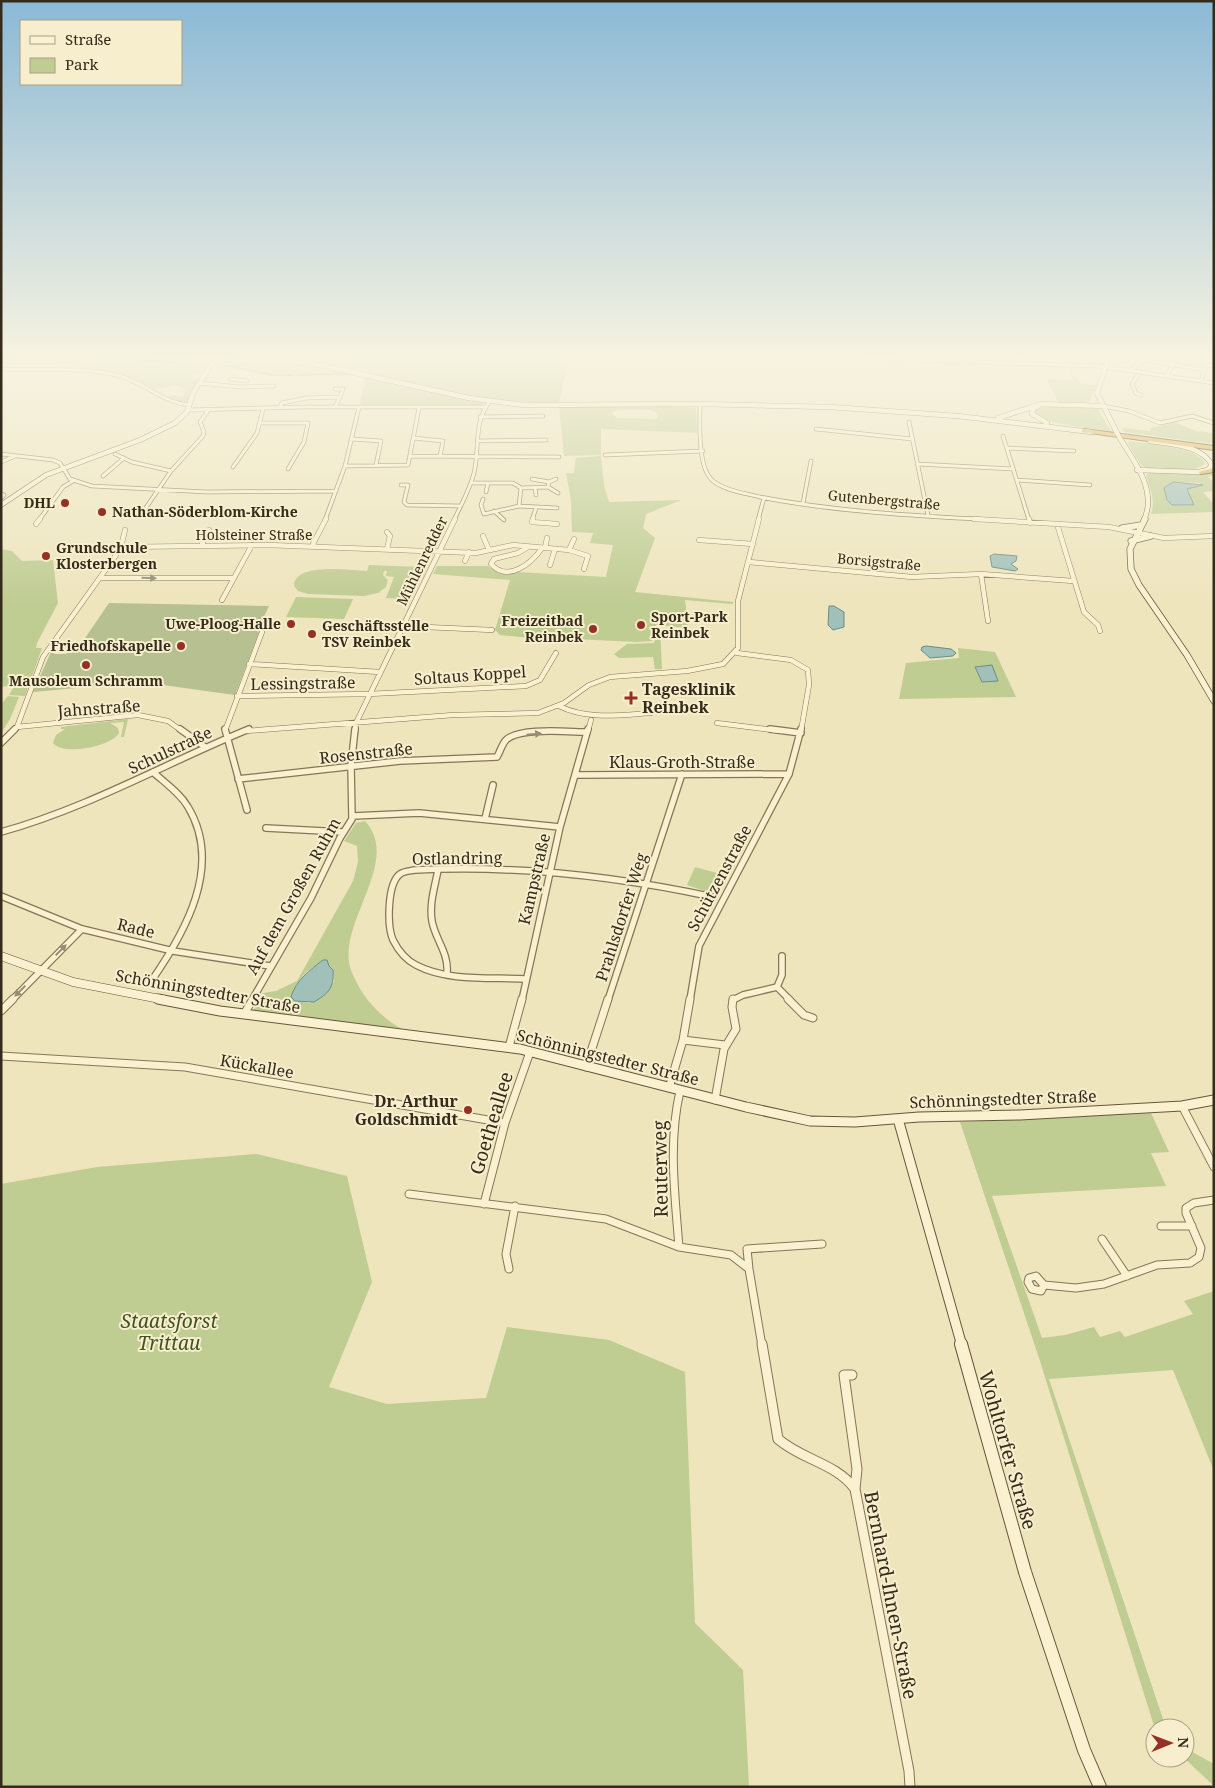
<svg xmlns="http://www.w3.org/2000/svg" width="1215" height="1788" font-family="'Noto Serif',serif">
<rect width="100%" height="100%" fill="#eee5bd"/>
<path fill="#bfcc92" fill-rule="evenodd" d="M43,356L208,361L201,374H193L191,378L198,379L187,403H178L165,397L172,395L183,397L185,389L175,385L154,389L123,376L80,370L86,363L69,361L68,357Z
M225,356H569L559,403L491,400L443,391L340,366L311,362L230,359Z
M223,361L309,364L485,402L480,406H363L360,403L365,379L359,376H271L228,367H217Z
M1014,364L1073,365L1072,373L1082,384L1096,385L1090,401L1084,403L1058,402L1047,379L1073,380L1068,369L1014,367Z
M649,405L696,408L697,433L601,429V455L564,456L559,406ZM618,410H650L655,411L658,417L656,419L617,418L612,414V412Z
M1051,406L1098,409L1112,433L1046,421L1034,412V409Z
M1174,422L1196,431L1214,433V444L1124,432L1122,428L1150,431L1151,428Z
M1129,441C1146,444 1199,446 1205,464L1193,470L1146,468L1141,465L1128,444Z
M601,456L604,485L609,502L681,500L646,514L643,528L655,538L635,592L733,602V604L685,600L688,628L656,625L652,641L636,642L555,638L552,640L500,635L495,630L510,580L433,574L437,566H487L499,571L606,577L613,545L590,543L593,533L572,532L571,500L566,473H574L576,458Z
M1214,472V475L1208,477L1214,482V491L1203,492L1214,504V512L1151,514C1156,501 1150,488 1146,476L1148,473L1211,474ZM1173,482L1200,483V486L1187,489L1194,504L1191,506L1172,505L1169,485Z
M1,549L12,551L22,561L53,560L58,603L37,643L36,648H42L25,696L9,695L15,685L1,687Z
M369,565L421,567L407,599L386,598L394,577L386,576L387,571H384L383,575L388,580L386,587L378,593L364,596L308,594L298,591L294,586C294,562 350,570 367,571Z
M296,597L353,599L344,619L286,617Z
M658,627H660L662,669H655L653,657L619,658L614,654L627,644L654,643Z
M958,648L995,652L1016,697L899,699L906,663L959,658Z
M8,696L19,697L10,719L1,733V704Z
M128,719L124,737H121L124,722L110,723L118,728L119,733C111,747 62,756 53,743L56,735L65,729H61V727Z
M365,821C402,861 338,922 350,967C353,977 359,987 364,995C374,1009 388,1022 404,1030L253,1011L263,993L276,991L297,981L353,881L358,862L357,846L344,841L356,823ZM323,960L333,970L334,982L310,1003L295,1001L296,985L306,972Z
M695,867L724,875L714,894L687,885Z
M1151,1113L1169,1152L1151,1153L1166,1186L992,1196L1042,1338L1065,1335L1094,1327L1100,1337L1120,1331L1125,1337L1193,1314L1184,1301L1214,1291V1471L1173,1370L1049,1379L1166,1728L1155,1729L1039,1358L960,1122Z
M257,1154L347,1176L372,1282L329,1387L387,1404L486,1398L507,1327L609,1340L685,1372L695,1623L743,1670L749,1787H1V1184L97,1167Z
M1185,1748L1214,1764V1786L1184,1758Z"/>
<path fill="#b6c091" d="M109,603L269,606L257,631L259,632L235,695L141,682L33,692L51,652L55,654H66L72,647H79Z"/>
<path fill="#a1c0ba" stroke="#698d88" d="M1173,482L1203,485L1187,489L1194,505H1172L1167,500L1164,488Z
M994,554L1017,556L1016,561L1011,564L1018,569L1015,571L992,567L990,556Z
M829,606H834L844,612V627L833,630L828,625Z
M926,646L951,649L956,653L953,656L930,658L921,650L922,647Z
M992,665L998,681L982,682L975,667Z
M323,960H327L329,966L333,970C334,988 329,993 314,1002L295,1001L291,997C296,980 310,970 323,960Z"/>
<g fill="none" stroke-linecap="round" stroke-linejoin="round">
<path stroke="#698d88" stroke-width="1" d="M4,356L157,361L201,366
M222,365L272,375H292
M298,375L350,374"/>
<defs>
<path id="street-far4" d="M852,358L1098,366L1214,383
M1143,360L1205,370
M1,369C40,371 82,366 120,376C145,383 163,403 190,405
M1131,370L1143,360L1141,356
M1140,372L1132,384L1136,393L1141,395
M1167,376L1175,360L1174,356
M230,379L247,381
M1201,381L1206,365L1214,366
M199,383L241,387L274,386
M335,389H343L340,397
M700,404C700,423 697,468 713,481C726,491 745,493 760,497C837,512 917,516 995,520
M1103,406L1129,411L1160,423L1192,416L1214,423
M280,407L282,403L306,398L340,397L335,407
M188,410L303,407H484
M480,417L543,416
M909,422L928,515
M260,423H308L304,442L288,469
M816,429L912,439
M1003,436L1029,520
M413,438L443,441L440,456
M351,439L381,441L376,465
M478,441L546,440
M1007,448L1074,451
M1,454L53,460L60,463L70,479L92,486L207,492L336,491
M115,454L132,462L171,471
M605,455L703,451
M410,456L559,457
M1,462L15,456
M917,464L1013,469
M345,466L408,465L419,408
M233,467L257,433L263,409
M103,476L124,458
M532,479L549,482L556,479
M1017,480L1090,485
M471,483H513L521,488L519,506L557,508
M401,485H408L404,502L407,505L461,506
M548,487L558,493
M521,488L548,487L549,482
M535,488L536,495
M486,492L488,483
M1,494L4,495L1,498
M483,499L481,505L484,514L519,506
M803,503L811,461
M494,511L504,520
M141,515L171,471L203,436L204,432L200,422L208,411
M39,520L63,487L73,481
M325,520L345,466L359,407
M454,520C461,505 470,489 474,473C480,448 473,422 490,401
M532,520L536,508
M758,520L764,498"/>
<path id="street-far3" d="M533,519L532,522L557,524
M974,519L1109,527L1164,538L1214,536
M1029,519L1030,523
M36,524L40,519
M1057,524L1084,612L1098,625L1100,631
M387,532L390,536L387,549
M483,536L489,550
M699,540L753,544
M201,546L209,530
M121,547L268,545L476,553L513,545L569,550L588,556L584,569
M314,547L313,544L326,519
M528,547L518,553L494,559L491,564C508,583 532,563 542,548
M545,548L547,538
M569,550L574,539
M465,561L469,552
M749,562L912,577L981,574L1073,581
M550,565L555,549
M981,574L988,621
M100,578H234
M222,600L252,545
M403,626L492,630
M737,653L791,660L808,670L809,685L801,731
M249,664L380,672
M237,696L369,694L526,686L540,680L556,653
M559,706C587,720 620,715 651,713
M717,723L781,731
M17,727L138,715L168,721L182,731
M13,731L17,727L43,657L114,558L121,547L125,530
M225,731L262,632
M246,731L453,715L538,713L564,703L589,685L610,677L687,671L723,664L738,648V601L759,519
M355,731L356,723L455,519
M588,731L591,720"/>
<path id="street-far2" d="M180,729L205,747
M225,729L247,810
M770,729L801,733
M1,743L15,729
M575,775L789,774
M238,779L400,761L497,757C500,752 502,744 506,740C519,727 569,732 587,732
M353,816L419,813L560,827
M485,819L493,785
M266,828L343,832
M1,832C88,808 166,763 249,729
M438,870C435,886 429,904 432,921C435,939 449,953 447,973
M1,896L82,929L173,951L270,966
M526,979C492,977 448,982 416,965C406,960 398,950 393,940C387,926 387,884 400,874C404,871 410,871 415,870C515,865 615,876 713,897
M152,980C186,931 223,865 188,807C180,793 165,783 153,772
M777,987L790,1000
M12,1000L82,929
M252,1000L311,898L340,838L352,819L351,766L355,729
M522,1000L560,827L588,729
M608,1000L682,774
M690,1000L699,946L789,774L801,729
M733,1000L743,995L777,987L782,975V956"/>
<path id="street-far1" d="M788,999L804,1015L813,1018
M1,1011L13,999
M244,1014L253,999
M683,1040L725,1045
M509,1047L522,999
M1,1056L185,1067L505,1123
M586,1067L608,999
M669,1088L683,1040L690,999
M715,1100L724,1049L736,1029L732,1007L733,999
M1182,1106L1214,1167
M409,1194L606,1219L679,1247L731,1255L749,1269L762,1346
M484,1204L505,1123L530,1052
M1161,1226H1192
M1102,1239L1127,1276
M679,1247C675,1195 668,1143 680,1091
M509,1269L506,1254L515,1206
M749,1269L747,1249L822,1244
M1036,1276L1044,1285L1041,1291L1032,1289L1028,1282L1029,1278Z
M1044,1285L1076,1288L1104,1284L1157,1265L1190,1263L1199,1257L1201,1248L1186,1213V1208L1194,1203L1214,1200"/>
<path id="street" d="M762,1344L778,1439C802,1460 836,1463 855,1489L909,1771L910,1787
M852,1375H844L857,1469L855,1489"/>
<path id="secondary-far4" d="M107,356L310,363L469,398L523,405L701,404L830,407L958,416L1091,432
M1109,356L1097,393L1117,433
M1038,406L1033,409L1032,414L1047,423
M998,418L1041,404L1103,406
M1121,440C1136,464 1157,491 1144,520
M1137,470L1198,472L1208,470L1212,465C1202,445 1170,444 1150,441
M1,505L46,475L140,440L175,423L187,412L193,393L216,357"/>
<path id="secondary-far3" d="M1145,519L1130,549L1131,569L1139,585L1187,655L1214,701
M1122,528L1141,525
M1131,541L1151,536"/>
<path id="secondary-far2" d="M1,956L73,982L165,1000"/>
<path id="secondary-far1" d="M158,999L220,1011L520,1049L746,1107L810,1121L855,1122L919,1117L1020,1115L1182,1106L1214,1100
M898,1119L962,1346"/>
<path id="secondary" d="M961,1344L1025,1572L1084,1750L1100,1787"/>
<path id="highway" d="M1084,429L1214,446V450L1082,432V430Z
M1214,468V472L1201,474L1198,472Z"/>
</defs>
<use href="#street-far4" stroke="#867556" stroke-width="4.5"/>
<use href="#street-far3" stroke="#867556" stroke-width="5.5"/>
<use href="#street-far2" stroke="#867556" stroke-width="8"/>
<use href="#street-far1" stroke="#867556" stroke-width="9"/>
<use href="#street" stroke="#867556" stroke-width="11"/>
<use href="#secondary-far4" stroke="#68563a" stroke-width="5.5"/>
<use href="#secondary-far3" stroke="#68563a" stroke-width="7"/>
<use href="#secondary-far2" stroke="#68563a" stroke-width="9"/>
<use href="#secondary-far1" stroke="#68563a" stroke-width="11"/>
<use href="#secondary" stroke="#68563a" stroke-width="14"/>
<use href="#highway" stroke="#54422b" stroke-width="2"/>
<use href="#street-far4" stroke="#f9f1d0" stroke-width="3"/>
<use href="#street-far3" stroke="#f9f1d0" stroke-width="4.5"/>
<use href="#street-far2" stroke="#f9f1d0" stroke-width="5.5"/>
<use href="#street-far1" stroke="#f9f1d0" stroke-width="7"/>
<use href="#street" stroke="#f9f1d0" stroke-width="9"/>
<use href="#secondary-far4" stroke="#f9f1d0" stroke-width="4.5"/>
<use href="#secondary-far3" stroke="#f9f1d0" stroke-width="5.5"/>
<use href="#secondary-far2" stroke="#f9f1d0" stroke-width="8"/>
<use href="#secondary-far1" stroke="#f9f1d0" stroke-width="9"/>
<use href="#secondary" stroke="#f9f1d0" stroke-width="12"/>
<use href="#highway" fill="#e1af4b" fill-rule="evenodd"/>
<defs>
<path id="secondary-bridge" d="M1117,433L1121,440"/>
</defs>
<use href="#secondary-bridge" stroke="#68563a" stroke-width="5.5" stroke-linecap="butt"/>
<use href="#secondary-bridge" stroke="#f9f1d0" stroke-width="4.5"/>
</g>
<defs><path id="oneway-solid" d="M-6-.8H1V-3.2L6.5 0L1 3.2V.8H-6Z" transform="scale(1.25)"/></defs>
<g fill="#978e76">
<use href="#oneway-solid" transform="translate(149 578) rotate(1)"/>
<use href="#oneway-solid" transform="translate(534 734) rotate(-5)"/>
<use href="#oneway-solid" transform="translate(61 950) rotate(-45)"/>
<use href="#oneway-solid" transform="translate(20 991) rotate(135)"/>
</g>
<linearGradient id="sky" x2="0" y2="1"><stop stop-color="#8bb9d6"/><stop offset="0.59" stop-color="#f7f3e1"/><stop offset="1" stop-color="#f7f3e1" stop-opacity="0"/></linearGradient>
<rect width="1215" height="606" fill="url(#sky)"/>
<g fill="#963025" stroke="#f6eecd" stroke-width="2">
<circle cx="65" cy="503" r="5"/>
<circle cx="102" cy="512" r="5"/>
<circle cx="46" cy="556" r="5"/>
<circle cx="291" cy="624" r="5"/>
<circle cx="641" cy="625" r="5"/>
<circle cx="593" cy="629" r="5"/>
<circle cx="312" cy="634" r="5"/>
<circle cx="181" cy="646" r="5"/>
<circle cx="86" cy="665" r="5"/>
<path d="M628.5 690.5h5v5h5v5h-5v5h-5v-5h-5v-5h5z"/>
<circle cx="468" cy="1110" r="5"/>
</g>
<g text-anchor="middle" stroke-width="4" stroke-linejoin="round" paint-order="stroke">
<g font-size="14" fill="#352b1b" stroke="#f6eecd">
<text transform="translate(884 500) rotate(5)" y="5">Gutenbergstraße</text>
<text x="254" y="540">Holsteiner Straße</text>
<text transform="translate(422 561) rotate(-64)" y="5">Mühlenredder</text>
<text transform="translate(879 562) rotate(5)" y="5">Borsigstraße</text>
</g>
<g font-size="14" font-weight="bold" fill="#352b1b" stroke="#f6eecd" text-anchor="end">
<text x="55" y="508">DHL</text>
<text x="112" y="517" text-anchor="start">Nathan-Söderblom-Kirche</text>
<text x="56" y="553" text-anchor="start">Grundschule<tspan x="56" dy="16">Klosterbergen</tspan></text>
<text x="651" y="622" text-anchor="start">Sport-Park<tspan x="651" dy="16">Reinbek</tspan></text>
<text x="583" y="626">Freizeitbad<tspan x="583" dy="16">Reinbek</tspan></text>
<text x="281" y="629">Uwe-Ploog-Halle</text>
<text x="322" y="631" text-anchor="start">Geschäftsstelle<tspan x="322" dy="16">TSV Reinbek</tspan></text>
<text x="171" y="651">Friedhofskapelle</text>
<text x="86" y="686" text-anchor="middle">Mausoleum Schramm</text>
</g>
<g font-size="16" fill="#352b1b" stroke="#f6eecd">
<text transform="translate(470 675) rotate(-4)" y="6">Soltaus Koppel</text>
<text transform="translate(303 683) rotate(-1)" y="6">Lessingstraße</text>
<text transform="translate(99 708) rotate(-4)" y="6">Jahnstraße</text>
<text transform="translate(170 750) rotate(-25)" y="6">Schulstraße</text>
<text transform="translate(366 753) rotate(-6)" y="6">Rosenstraße</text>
<text x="682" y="768">Klaus-Groth-Straße</text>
<text transform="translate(457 858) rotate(-1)" y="6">Ostlandring</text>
<text transform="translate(719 878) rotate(-62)" y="6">Schützenstraße</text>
<text transform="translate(534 879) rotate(-77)" y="6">Kampstraße</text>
<text transform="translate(293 896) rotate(-61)" y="6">Auf dem Großen Ruhm</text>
<text transform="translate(621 917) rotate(-72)" y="6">Prahlsdorfer Weg</text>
<text transform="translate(136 928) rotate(14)" y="6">Rade</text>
<text transform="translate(208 991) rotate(10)" y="6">Schönningstedter Straße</text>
<text transform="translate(608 1057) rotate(14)" y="6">Schönningstedter Straße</text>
<text transform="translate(257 1066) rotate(10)" y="6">Kückallee</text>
<text transform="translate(1003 1099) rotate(-2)" y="6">Schönningstedter Straße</text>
</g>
<g font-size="16" font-weight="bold" fill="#352b1b" stroke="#f6eecd" text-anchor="start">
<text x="642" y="695">Tagesklinik<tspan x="642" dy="18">Reinbek</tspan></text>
<text x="458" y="1107" text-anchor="end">Dr. Arthur<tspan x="458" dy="18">Goldschmidt</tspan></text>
</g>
<g font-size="19" fill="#352b1b" stroke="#f6eecd">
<text transform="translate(491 1123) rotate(-73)" y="7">Goetheallee</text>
<text transform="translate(660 1169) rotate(-91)" y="7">Reuterweg</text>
<text transform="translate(1008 1450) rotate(74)" y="7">Wohltorfer Straße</text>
<text transform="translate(891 1595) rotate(79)" y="7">Bernhard-Ihnen-Straße</text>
</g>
<g font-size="19" font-style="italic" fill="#415221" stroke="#f6eecd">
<text x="169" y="1328">Staatsforst<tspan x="169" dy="22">Trittau</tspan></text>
</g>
</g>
<rect width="1215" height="1788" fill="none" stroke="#352b1b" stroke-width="5"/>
<rect x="20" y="20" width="162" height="65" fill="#f6eecd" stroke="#a9a086"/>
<rect x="30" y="36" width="25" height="8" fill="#f9f1d0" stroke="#a9a086"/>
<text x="65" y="45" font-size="15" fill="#352b1b">Straße</text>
<rect x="30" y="58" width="25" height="15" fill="#bfcc92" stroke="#a9a086"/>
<text x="65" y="70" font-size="15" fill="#352b1b">Park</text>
<g transform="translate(1170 1743) rotate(89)"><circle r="24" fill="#f6eecd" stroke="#a9a086"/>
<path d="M0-4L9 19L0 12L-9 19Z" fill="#963025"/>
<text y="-8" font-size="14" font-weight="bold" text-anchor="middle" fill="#352b1b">N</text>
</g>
</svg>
